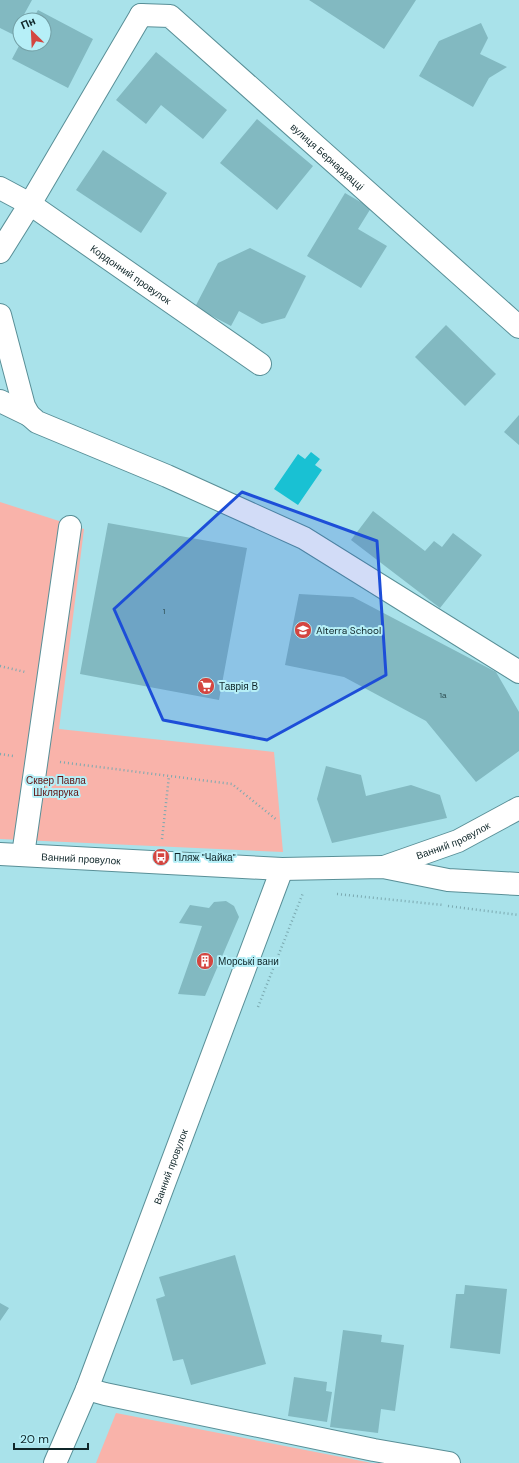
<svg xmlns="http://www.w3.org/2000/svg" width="519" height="1463" font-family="'DM Sans',sans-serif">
<rect width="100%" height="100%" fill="#a9e2ea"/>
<path fill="#f9b3aa" d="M0,502L84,529L59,729L274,752L283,852L0,839Z
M116,1413L372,1463H96Z"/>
<path fill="#19c1d3" d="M311,452L320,459L315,465L322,470L298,505L274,489L298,454L305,459Z"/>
<path fill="#82b9c1" d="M0,0H32L21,20H20L14,35L0,28Z
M309,0H416L384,49Z
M38,10L93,39L68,88L12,59L20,44H44V20H32Z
M481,23L488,38L480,54L507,67L489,78L473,107L419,76L439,41Z
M156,52L227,110L203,139L161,105L146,124L116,100Z
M257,119L313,166L277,210L220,163Z
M103,150L167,193L141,233L76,190Z
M345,193L371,208L358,229L387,246L361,288L307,256Z
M250,248L306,276L285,318L262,324L239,311L231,326L195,307L218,263Z
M446,325L496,374L465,406L415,357Z
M519,415V445L504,432Z
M373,511L425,551L434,541L442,547L453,533L482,555L440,608L351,540Z
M108,523L247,548L219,700L80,674Z
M299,594L353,597L496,672L519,712V751L476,782L426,721L344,677L285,665Z
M326,766L361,775L366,796L411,785L440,795L447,818L332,843L317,799Z
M226,901L234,906L239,917L205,996L178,994L202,926L179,923L190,905L209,908L214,902Z
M235,1255L266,1364L191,1385L183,1359L173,1361L156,1299L165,1296L159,1277Z
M465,1285L507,1289L500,1354L450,1348L456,1294H464Z
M0,1303L9,1308L0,1321Z
M343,1330L382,1335L381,1342L404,1345L395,1411L381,1409L378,1433L330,1427Z
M294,1377L327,1382L326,1391L332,1392L327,1422L288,1416Z"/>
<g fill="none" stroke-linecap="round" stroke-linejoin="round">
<defs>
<g id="minor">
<path id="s1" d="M141,15L170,16L519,327"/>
<path id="s2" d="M0,188L30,204L260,364"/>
<path d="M0,252L30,204L141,15"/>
<path d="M0,315L24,406L29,415L37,422L167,476L304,538L519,672"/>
<path d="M0,401L29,415"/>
<path id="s3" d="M0,854L282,869L383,867L448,880L519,884"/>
<path d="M23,855L70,527"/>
<path id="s4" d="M384,867L458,841L519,808"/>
<path d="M87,1389L105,1394L374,1450L449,1463"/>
<path id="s5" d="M55,1463L87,1389L282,869"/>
</g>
</defs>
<use href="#minor" stroke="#598f97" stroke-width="24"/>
<path stroke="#7ba9b0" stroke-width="2.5" stroke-dasharray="1 3" stroke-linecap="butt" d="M0,666L25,672
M0,754L13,756
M60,762L232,784L277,820
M162,839L169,776
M337,894L443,905
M448,906L519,915
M258,1007L303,893"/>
<use href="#minor" stroke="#fff" stroke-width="22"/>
</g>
<path fill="#1d4ed8" fill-opacity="0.2" stroke="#1d4ed8" stroke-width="3" stroke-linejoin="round" d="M242,492L377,541L386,675L267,740L163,720L114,609Z"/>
<defs>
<symbol id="school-disc" viewBox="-11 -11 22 22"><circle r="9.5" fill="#d44640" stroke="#b6eff7"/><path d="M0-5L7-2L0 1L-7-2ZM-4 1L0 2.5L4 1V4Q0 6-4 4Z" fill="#fff"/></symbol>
<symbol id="supermarket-disc" viewBox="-11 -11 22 22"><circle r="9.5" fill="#d44640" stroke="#b6eff7"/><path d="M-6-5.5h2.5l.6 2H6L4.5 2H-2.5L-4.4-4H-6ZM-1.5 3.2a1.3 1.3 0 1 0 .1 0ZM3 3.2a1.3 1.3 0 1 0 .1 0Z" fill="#fff"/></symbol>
<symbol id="bus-disc" viewBox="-11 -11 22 22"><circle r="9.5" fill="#d44640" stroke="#b6eff7"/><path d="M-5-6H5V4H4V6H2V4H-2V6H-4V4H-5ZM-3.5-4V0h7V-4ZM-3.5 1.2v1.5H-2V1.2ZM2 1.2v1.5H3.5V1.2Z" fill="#fff"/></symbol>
<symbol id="building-disc" viewBox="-11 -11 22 22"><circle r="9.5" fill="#d44640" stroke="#b6eff7"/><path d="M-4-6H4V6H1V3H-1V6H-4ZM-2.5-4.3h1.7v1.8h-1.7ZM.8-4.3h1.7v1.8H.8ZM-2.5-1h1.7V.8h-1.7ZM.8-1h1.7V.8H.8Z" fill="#fff"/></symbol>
</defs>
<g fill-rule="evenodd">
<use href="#school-disc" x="293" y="620" width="20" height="20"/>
<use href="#supermarket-disc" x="196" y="676" width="20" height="20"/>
<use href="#bus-disc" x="151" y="847" width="20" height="20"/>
<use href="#building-disc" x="195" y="951" width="20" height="20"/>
</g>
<g text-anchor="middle" stroke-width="4" stroke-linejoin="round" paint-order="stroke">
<g font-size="8" fill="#2c4b4f">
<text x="164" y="614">1</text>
<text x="443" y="698">1а</text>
</g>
<g font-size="10" fill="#0f2629" stroke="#b6eff7">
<text dy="4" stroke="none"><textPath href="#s1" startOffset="240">вулиця Бернардацці</textPath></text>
<text dy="4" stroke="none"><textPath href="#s2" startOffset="157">Кордонний провулок</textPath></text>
<text dy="4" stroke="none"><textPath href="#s4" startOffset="74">Ванний провулок</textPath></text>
<text dy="4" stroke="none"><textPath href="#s3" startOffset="81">Ванний провулок</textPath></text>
<text dy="4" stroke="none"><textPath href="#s5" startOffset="318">Ванний провулок</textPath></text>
</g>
<g font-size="10" fill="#0f2629" stroke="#b6eff7" text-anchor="start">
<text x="316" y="634">Alterra School</text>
<text x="219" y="690">Таврія В</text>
<text x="174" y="861">Пляж "Чайка"</text>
<text x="218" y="965">Морські вани</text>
</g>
<g font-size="10" fill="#601111" stroke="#b6eff7">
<text x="56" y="784">Сквер Павла<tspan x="56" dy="12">Шклярука</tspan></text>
</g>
</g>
<g transform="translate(32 32) rotate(336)"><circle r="19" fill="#b6eff7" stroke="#739fa5"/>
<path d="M0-3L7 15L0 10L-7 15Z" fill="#d44640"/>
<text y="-6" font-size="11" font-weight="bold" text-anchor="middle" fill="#0f2629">Пн</text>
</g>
<path d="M14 1443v6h74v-6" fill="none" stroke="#0f2629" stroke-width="2"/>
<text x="20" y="1443" font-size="12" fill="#0f2629" stroke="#b6eff7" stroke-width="3" paint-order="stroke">20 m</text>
</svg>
